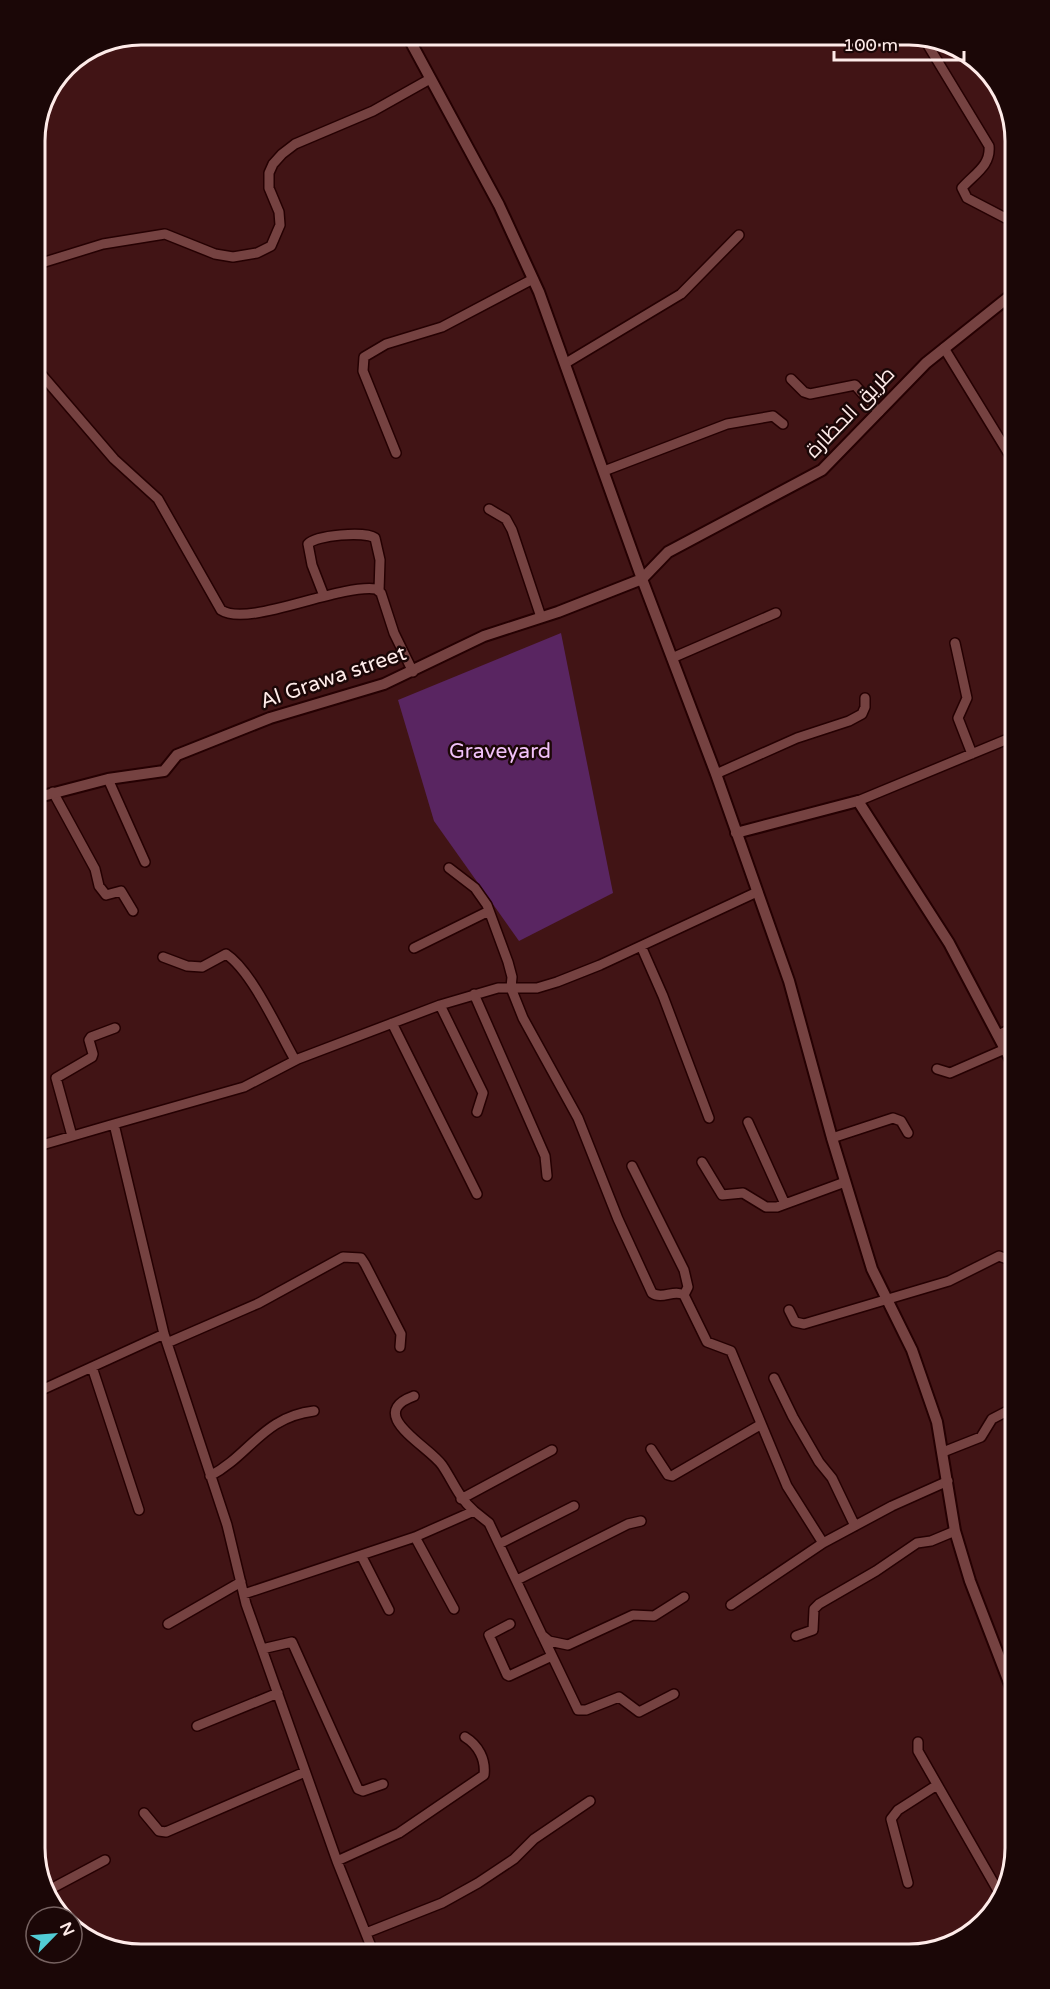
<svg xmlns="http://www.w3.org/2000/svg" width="1050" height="1989" font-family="'Varela Round',Cairo,sans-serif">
<rect width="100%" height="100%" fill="#411415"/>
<path fill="#592561" d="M561,633L613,893L519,941L434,821L398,700Z"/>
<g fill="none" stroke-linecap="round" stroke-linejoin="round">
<defs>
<path id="minor" d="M923,37L989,146C991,166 974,174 962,188L967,198L1015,223
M35,265L103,244L165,234L215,254L233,257L257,253L271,246L280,225L279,212L269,188V173L273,164L282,154L295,144L373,111L430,79
M944,348L1015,464
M566,363L681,294L739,235
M35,367L114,459L158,499L221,610C248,628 337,584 376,589L381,593L394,633L413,672
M791,379L804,392L810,394L855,385L879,412
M396,453L363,371L364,357L386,344L442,327L533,279
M604,471L727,424L773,416L783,424
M489,509L506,519L512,530L541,617
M324,596L312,565L308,544C316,535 365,531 375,538L380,560L379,591
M955,643L967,698L958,718L972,754
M672,658L776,613
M716,774L797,738L849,721L862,714L865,707V698
M108,779L145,862
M53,792L95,869L99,886L106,895L121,891L133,911
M858,801L1015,736
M449,868L475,888L487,905L508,962L512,977L511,988L523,1018L578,1118L618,1219L652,1293C662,1300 674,1289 684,1295L707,1342L731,1351L787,1486L823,1543L892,1506L948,1481
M35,937L39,946
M641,946L663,996L709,1118
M414,948L489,911
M163,957L187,966L202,967L226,954C252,971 279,1032 295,1060
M474,994L545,1156L547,1176
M440,1005L483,1093L477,1112
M392,1023L477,1194
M998,1035L1015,1027
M937,1069L950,1073L1005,1049
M748,1122L785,1204
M72,1136L56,1078L92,1057L93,1054L89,1040L91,1037L115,1028
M832,1138L893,1118L901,1121L908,1133
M35,1147L114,1124
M702,1162L722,1195L743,1193L766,1207H777L845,1182
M632,1166L684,1270L688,1287L684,1295
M789,1310L795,1322L804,1324L949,1281L999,1256L1015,1262
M167,1343L259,1303L343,1257L361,1258L365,1264L401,1334L400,1347
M92,1367L139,1510
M774,1378L793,1417L819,1462L832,1478L855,1526
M35,1393L164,1334
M414,1396C364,1414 429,1446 442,1465C453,1481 458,1497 474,1511
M651,1449L668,1475L672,1476L760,1425
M943,1452L981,1437L992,1419L1015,1407
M210,1476C250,1455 263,1417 314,1411
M461,1499L552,1450
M415,1537L454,1609
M35,1544L36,1558
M499,1544L574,1506
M361,1555L389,1610
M517,1580L628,1524L641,1521
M244,1594L415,1537L474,1511L489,1523L542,1635L549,1641L568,1645L633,1615L654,1616L684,1597
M731,1605L823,1543
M168,1624L241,1582
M510,1624L489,1635L507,1675L509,1676L552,1656
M796,1636L813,1630L814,1609L819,1604L876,1571L917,1543L931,1541L955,1531
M543,1637L578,1710H586L619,1697L639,1712L674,1694
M262,1649L292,1642L358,1789L363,1791L383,1784
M197,1726L278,1693
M918,1742V1751L1001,1896
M144,1813L159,1831L166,1832L305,1772
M337,1861L399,1833L484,1775C486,1759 478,1745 465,1737
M908,1883L891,1819L898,1810L937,1785
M45,1892L105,1860
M366,1933L442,1903L478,1883L514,1859L534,1839L590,1801
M822,1952L824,1954
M374,1954L337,1861L246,1604L227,1525L164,1334L114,1124L244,1087L298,1059L440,1005L498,988H537L557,982L600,965L757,892"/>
<path id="tertiary" d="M407,35L499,205L539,292L642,579L716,774L789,981L832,1138L872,1269L912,1350L937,1422L955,1531L970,1581L1015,1698
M35,798L108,779L164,771L177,755L270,718L384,684L484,636L558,612L642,579L668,552L822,470L926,363L1015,292
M736,833L858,801L949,943L1015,1068"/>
</defs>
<use href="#minor" stroke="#250002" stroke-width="12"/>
<use href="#tertiary" stroke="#250002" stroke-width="14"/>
<use href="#minor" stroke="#754241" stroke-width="9"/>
<use href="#tertiary" stroke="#754241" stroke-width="10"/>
</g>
<g text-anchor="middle" stroke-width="5" stroke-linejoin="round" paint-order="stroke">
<g font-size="21" fill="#feebe9" stroke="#1b0707">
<text transform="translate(850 412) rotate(-46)" y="7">طريق الحظارة</text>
<text transform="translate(333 677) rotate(-19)" y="7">Al Grawa street</text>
</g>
<g font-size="21" fill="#f2c2f9" stroke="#1b0707">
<text x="500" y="758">Graveyard</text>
</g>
</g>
<path d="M0 0H1050V1989H0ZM141 45H909A96 96 0 0 1 1005 141V1848A96 96 0 0 1 909 1944H141A96 96 0 0 1 45 1848V141A96 96 0 0 1 141 45Z" fill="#1b0707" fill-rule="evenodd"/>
<path fill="none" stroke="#feebe9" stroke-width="3" d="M141 45H909A96 96 0 0 1 1005 141V1848A96 96 0 0 1 909 1944H141A96 96 0 0 1 45 1848V141A96 96 0 0 1 141 45Z"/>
<g transform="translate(54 1935) rotate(65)"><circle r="28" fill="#1b0707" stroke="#766261" stroke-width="1.5"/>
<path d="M0-4.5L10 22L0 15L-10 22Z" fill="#52ccd5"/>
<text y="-9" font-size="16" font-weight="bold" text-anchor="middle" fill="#feebe9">N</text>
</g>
<path d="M834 51v9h130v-9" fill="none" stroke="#feebe9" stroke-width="3"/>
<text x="843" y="51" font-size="18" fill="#feebe9" stroke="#1b0707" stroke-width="4.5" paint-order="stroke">100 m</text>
</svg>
